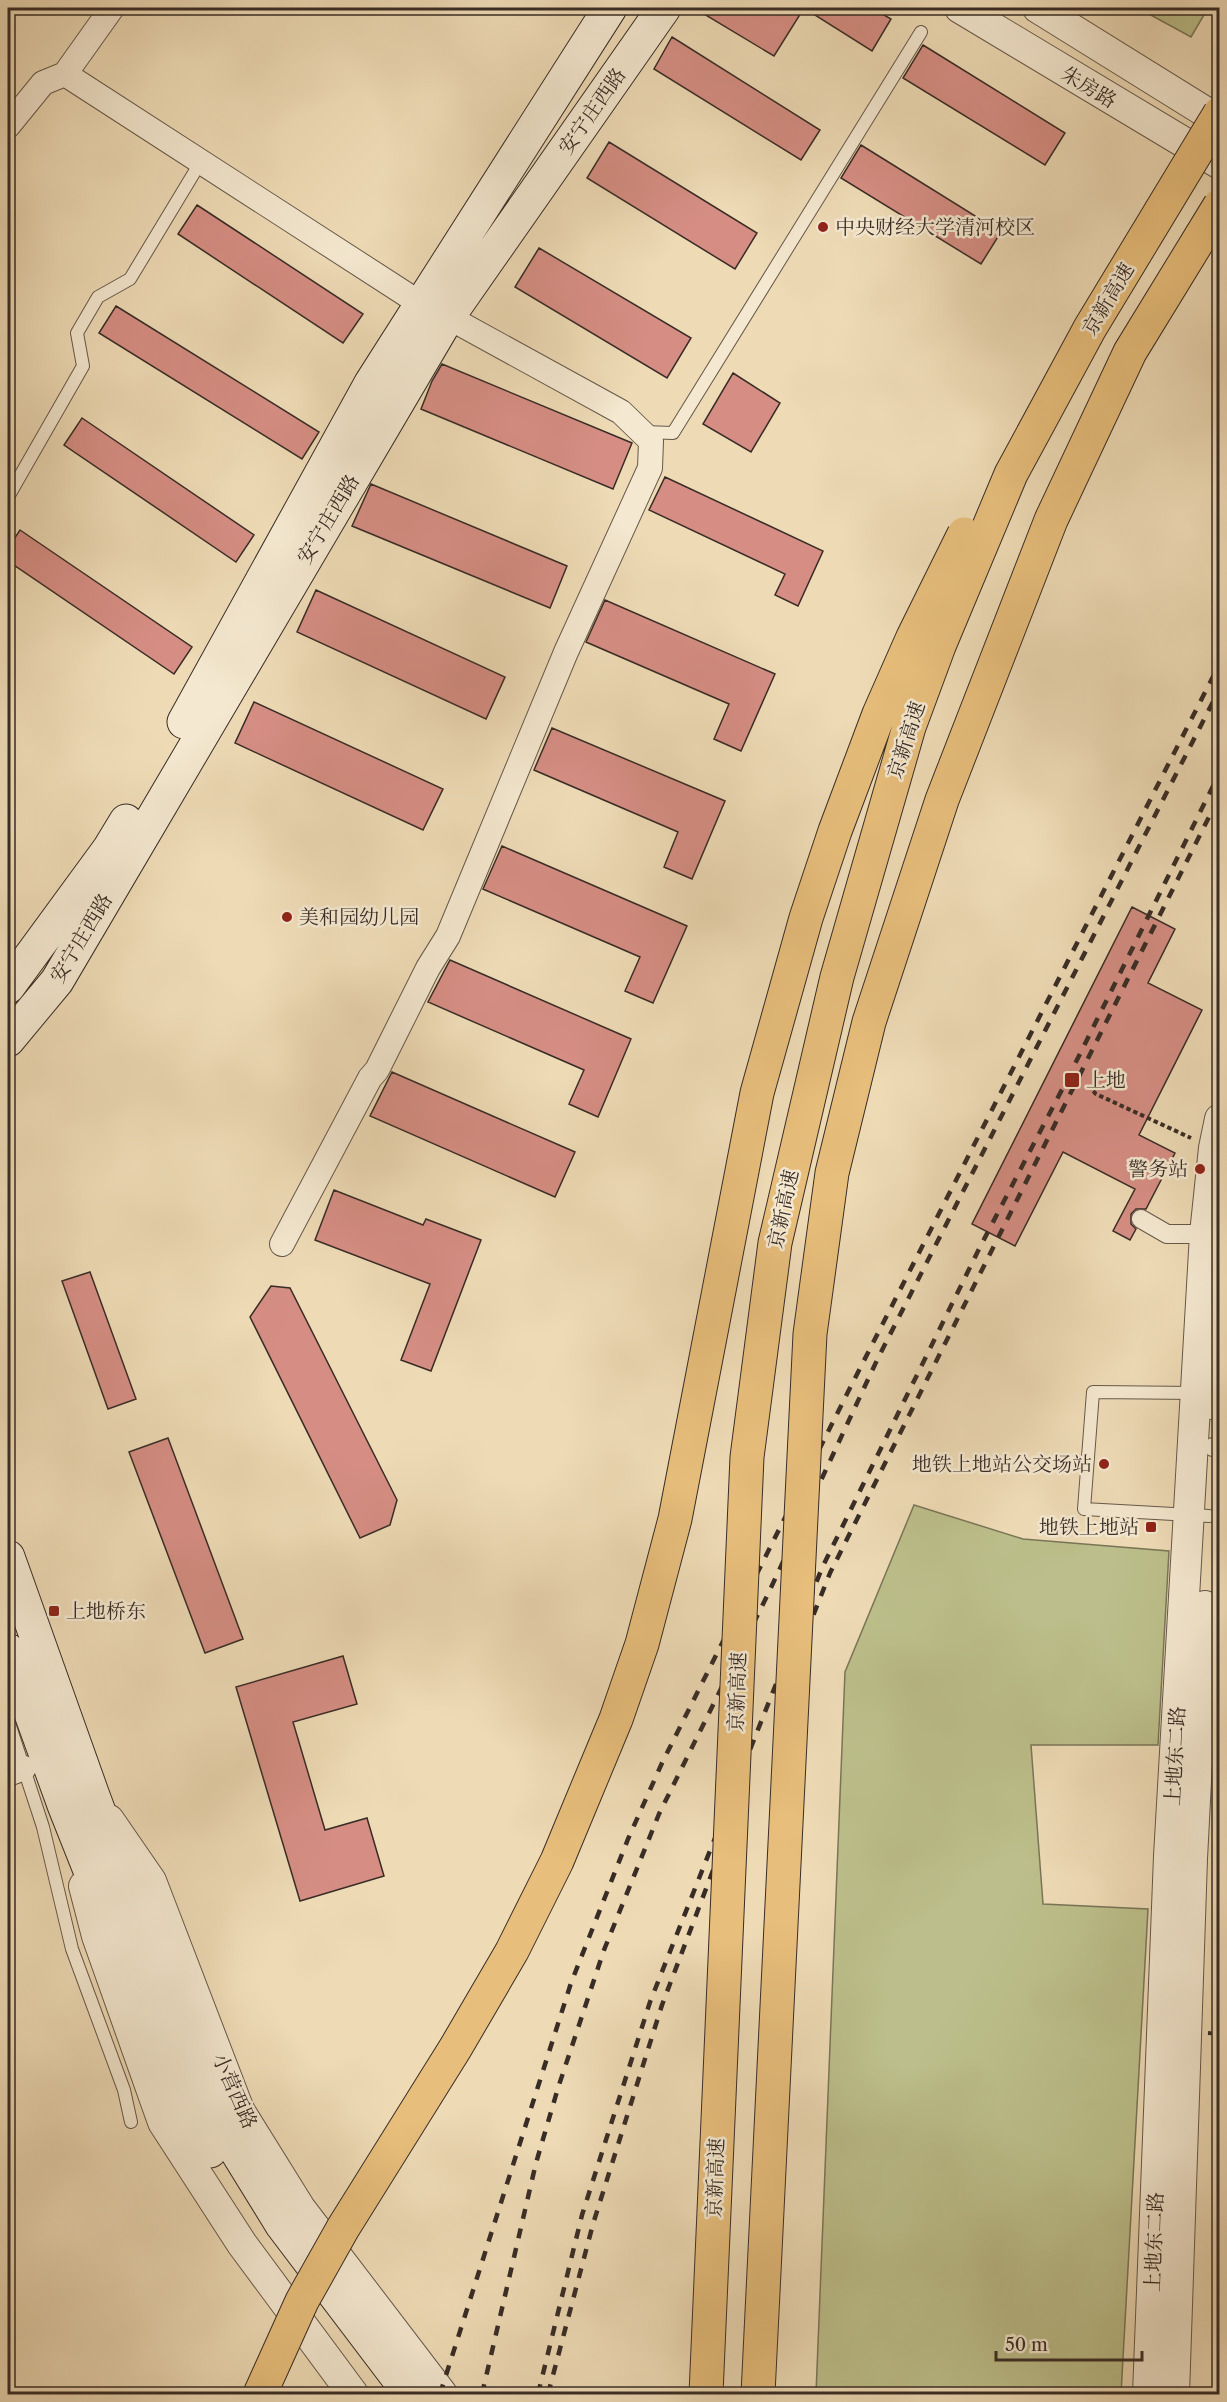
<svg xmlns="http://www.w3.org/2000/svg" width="1227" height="2402" font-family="'Libre Caslon Text','Noto Serif SC',serif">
<rect width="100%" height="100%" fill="#eedbb6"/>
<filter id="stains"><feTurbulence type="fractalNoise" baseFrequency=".00333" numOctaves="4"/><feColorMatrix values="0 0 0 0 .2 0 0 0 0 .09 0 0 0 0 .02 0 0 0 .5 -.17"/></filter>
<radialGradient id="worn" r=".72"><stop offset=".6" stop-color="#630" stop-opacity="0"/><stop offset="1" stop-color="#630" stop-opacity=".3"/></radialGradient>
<path fill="#bcbf8b" stroke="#7a7658" stroke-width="1.5" d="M1138,8H1208L1191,37Z
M914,1505L1023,1539L1169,1551L1158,1745H1031L1043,1904L1148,1909L1121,2394H816L845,1672Z"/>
<path fill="#d68e84" stroke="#382c26" stroke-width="1.5" d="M694,8H872L891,19L872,51L804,8L774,56Z
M672,37L820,130L801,160L654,69Z
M923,45L1065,133L1045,165L903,78Z
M609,142L757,233L735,269L587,178Z
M861,145L1001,232L981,264L841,178Z
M197,205L363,314L343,343L178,234Z
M539,248L691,338L667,378L515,287Z
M116,306L319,432L302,459L99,333Z
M442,364L632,443L613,489L421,409L432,381Z
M733,373L780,403L751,452L703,424Z
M82,418L254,535L236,562L64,445Z
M665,477L823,551L798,606L775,595L785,574L649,510Z
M371,484L567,566L550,608L352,526Z
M20,530L192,647L174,674L8,561V548Z
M316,590L505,677L486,719L297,632Z
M605,600L775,674L741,751L714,739L729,704L586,642Z
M254,702L443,789L423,830L235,743Z
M552,728L725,801L692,879L664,867L678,832L534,770Z
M502,846L687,926L653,1003L625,991L640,957L483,889Z
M1132,907L1175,929L1148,983L1202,1010L1139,1135L1175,1153L1146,1209H1136L1131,1214V1224L1136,1229L1130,1240L1113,1231L1135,1189L1063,1152L1015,1246L972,1224Z
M450,960L631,1039L598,1117L569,1104L584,1070L428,1002Z
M392,1072L575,1152L555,1197L370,1116Z
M334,1190L423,1225L426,1219L481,1240L431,1371L401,1360L430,1284L315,1240Z
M90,1272L136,1399L108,1409L62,1281Z
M271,1286L290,1288L397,1500L390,1525L360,1538L250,1317Z
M168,1438L243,1639L205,1653L129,1452Z
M343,1656L357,1704L293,1722L325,1830L367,1818L384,1876L300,1901L236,1687Z"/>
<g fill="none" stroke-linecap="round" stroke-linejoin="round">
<defs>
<path id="service" d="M643,432L673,433L921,32
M8,497L83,366L77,333L98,297L130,279L200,163
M1197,1393L1093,1392L1084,1509L1209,1516
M8,1720L43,1827L72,1949L124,2090L131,2122"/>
<path id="pedestrian" d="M1141,1219L1167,1234H1205
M1213,1447L1220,1448"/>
<path id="minor" d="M65,74L421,304
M8,126L43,83L65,74L112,8
M282,1244L370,1078L377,1070L428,968L448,936L566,652L650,468L651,441L621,412L448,317
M8,1774L24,1768"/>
<path id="tertiary" d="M960,8L1220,164
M1038,8L1220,121
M1216,1405L1220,1356
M109,1820L151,1881L239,2110L300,2208L442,2394
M84,1886L97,1936L163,2122L242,2244L353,2394
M1148,2394L1169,1856L1205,1234L1214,1148L1220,1119
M1174,2394L1192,1859L1205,1606"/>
<path id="secondary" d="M184,722L371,383L610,8
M8,987L109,849L126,821
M8,1040L57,981L448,317L664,8
M8,1557L92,1793L208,2105L282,2225L410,2394
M8,1650L64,1805L186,2112L210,2151"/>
</defs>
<use href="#service" stroke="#66584a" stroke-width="14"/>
<use href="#pedestrian" stroke="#66584a" stroke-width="20"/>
<use href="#minor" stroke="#66584a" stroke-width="26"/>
<use href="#tertiary" stroke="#66584a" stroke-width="32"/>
<use href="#secondary" stroke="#382c26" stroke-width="35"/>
<path stroke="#382c26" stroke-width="4" stroke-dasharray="4.5 3" stroke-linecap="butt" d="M1097,1085L1093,1091L1096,1094L1191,1138
M1208,2033L1220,2034"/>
<use href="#service" stroke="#f4e8d0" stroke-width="12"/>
<use href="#pedestrian" stroke="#f4e8d0" stroke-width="18"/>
<use href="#minor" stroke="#f4e8d0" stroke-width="24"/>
<use href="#tertiary" stroke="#f4e8d0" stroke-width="30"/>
<use href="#secondary" stroke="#f4e8d0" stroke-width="33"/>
<path stroke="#382c26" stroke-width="4.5" stroke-dasharray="10 10" stroke-linecap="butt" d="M784,1689L830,1573L1220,795
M440,2394L571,1983L628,1839L662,1763L852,1384L1220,663
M482,2394L536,2163L558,2088L604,1950L659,1814L768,1594L878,1358L1220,688
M538,2394L582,2215L650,2002L822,1568L979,1249L1068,1078L1220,772
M548,2394L593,2224L662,2005L734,1815"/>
<defs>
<path id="motorway-bridge" d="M260,2394L302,2301L343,2228L456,2047L512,1951L557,1861L616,1719L642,1644L675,1519L757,1093L806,918L835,831L879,714L913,637L964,534
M706,2394L747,1457L775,1243L837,977L909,727L939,646L1011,474L1030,439L1090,328L1220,113
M758,2394L810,1334L832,1173L869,1022L942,800L1051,520L1130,352L1220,205"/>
</defs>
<use href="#motorway-bridge" stroke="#382c26" stroke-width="35" stroke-linecap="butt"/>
<use href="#motorway-bridge" stroke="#e7be7b" stroke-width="33"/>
</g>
<g fill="#8f2418" stroke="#f4e8d0" stroke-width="2">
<circle cx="823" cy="227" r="6"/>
<circle cx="287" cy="917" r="6"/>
<rect x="1064" y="1072" width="16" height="16" rx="3"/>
<circle cx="1200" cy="1169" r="6"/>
<circle cx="1104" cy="1464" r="6"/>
<rect x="1145" y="1521" width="12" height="12" rx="3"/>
<rect x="48" y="1605" width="12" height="12" rx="3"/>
</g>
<g text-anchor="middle" stroke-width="5" stroke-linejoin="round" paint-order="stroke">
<g font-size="20" fill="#382c26" stroke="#f4e8d0">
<text transform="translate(1089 87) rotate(31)" y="7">朱房路</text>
<text transform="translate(592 111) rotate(-55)" y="7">安宁庄西路</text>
<text transform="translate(1108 299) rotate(-59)" y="7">京新高速</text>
<text transform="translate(328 519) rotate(-59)" y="7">安宁庄西路</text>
<text transform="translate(906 740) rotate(-72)" y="7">京新高速</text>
<text transform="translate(81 938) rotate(-59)" y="7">安宁庄西路</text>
<text transform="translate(783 1209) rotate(-78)" y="7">京新高速</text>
<text transform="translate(737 1692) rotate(-88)" y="7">京新高速</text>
<text transform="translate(1175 1756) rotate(-87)" y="7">上地东二路</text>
<text transform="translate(235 2091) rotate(66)" y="7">小营西路</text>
<text transform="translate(715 2178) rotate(-88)" y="7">京新高速</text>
<text transform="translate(1154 2242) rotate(-88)" y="7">上地东二路</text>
</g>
<g font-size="20" fill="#382c26" stroke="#f4e8d0" text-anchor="start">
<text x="835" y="234">中央财经大学清河校区</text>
<text x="299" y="924">美和园幼儿园</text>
<text x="1086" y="1087">上地</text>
<text x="1188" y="1176" text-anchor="end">警务站</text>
<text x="1092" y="1471" text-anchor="end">地铁上地站公交场站</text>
<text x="1139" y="1534" text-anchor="end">地铁上地站</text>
<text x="66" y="1618">上地桥东</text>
</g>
</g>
<rect width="1227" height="2402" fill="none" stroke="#eedbb6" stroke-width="30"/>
<rect x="9" y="9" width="1209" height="2384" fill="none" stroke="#382c26" stroke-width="3"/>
<rect x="15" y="15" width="1197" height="2372" fill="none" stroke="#382c26" stroke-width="1.5"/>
<path d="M996 2351v9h146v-9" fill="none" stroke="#382c26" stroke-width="3"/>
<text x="1005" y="2351" font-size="18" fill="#382c26" stroke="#f4e8d0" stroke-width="4.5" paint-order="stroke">50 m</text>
<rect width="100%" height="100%" filter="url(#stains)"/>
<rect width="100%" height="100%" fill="url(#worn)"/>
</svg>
